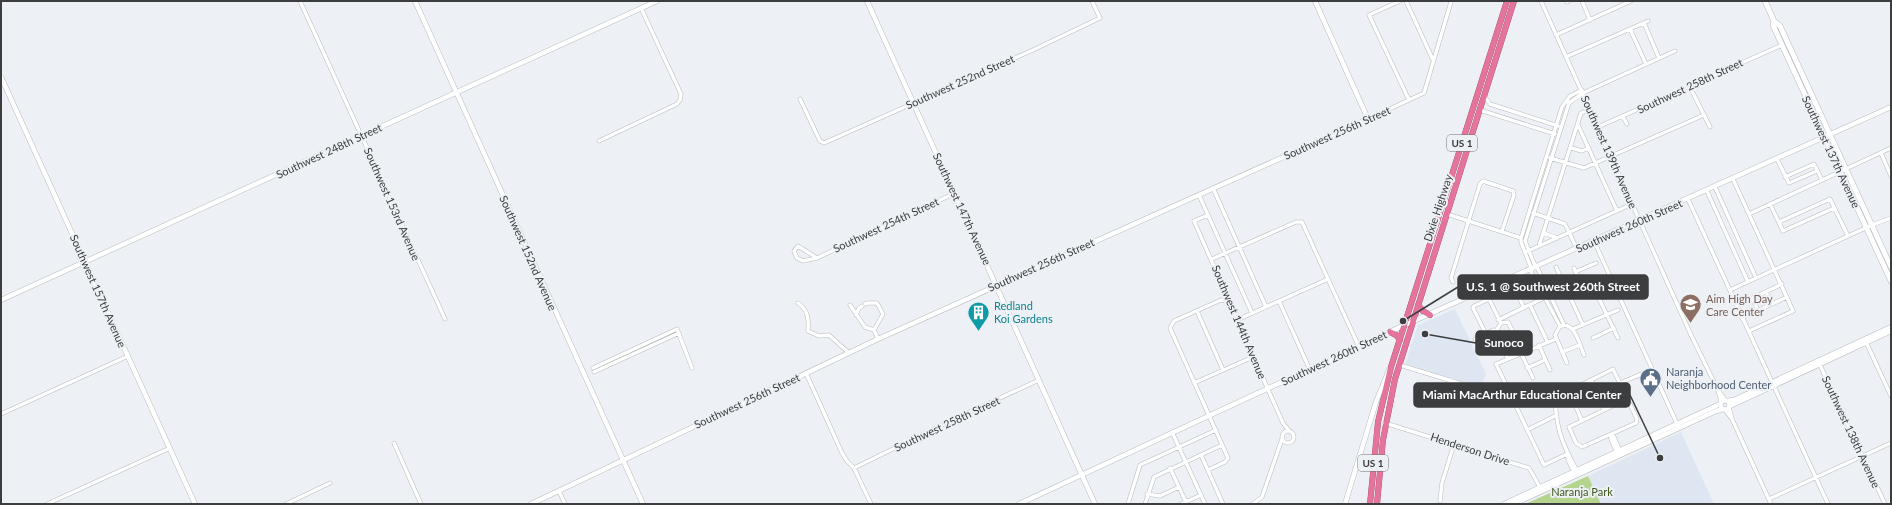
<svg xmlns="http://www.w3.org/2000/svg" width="1892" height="505" font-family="Lato,sans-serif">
<rect width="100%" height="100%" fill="#edf1f5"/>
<path fill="#dee7f1" d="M1455,309L1486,374L1481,387L1405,364L1418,325Z
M1681,432L1714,504H1601L1588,476Z"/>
<path fill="#b5d58f" d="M1588,476L1601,504H1525Z"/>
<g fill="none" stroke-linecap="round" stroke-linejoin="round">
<defs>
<path id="minor" d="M300,1L445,319
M1400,1L1369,15L1409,100
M1406,1L1433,60
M1541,1L1691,335L1718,390L1721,402
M1582,1L1590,20
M1567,2L1569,1
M1644,23L1659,58
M1630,29L1646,64
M1556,35L1631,1
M1566,57L1648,21
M1690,87L1710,127
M1484,96L1490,104L1558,126
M800,99L820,141L824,143L1033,50L1100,18L1092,1
M1480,110L1555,134
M1623,117L1627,124
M1368,119L1424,93L1451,2
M1578,125L1617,211
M1598,127L1782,45
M599,141L677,104L680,100L681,94L641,8
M1571,148L1582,151L1588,148
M1881,153L1891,176
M1550,158L1584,168L1704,115
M1777,159L1789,183L1817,171
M1785,177L1814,164L1822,180
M1733,179L1793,311L1749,331
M1715,187L1756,278
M1213,188L1266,307
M1707,191L1748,282
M1199,195L1252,313
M1688,199L1828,504
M1770,204L1783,231L1834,208
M1533,213L1565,224L1577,249
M1447,214L1521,238
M1749,214L1891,148
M1208,215L1194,221L1270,394L1283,423L1290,432
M1779,222L1830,199L1848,236
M1544,233L1557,238
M1594,241L1678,426
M1539,246L1581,113L1590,109
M1528,251L1632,204
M817,258L798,246L794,251L797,258L803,261L817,258L955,193
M1212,259L1296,222H1302L1359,347
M1537,267L1564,325
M1556,267L1583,325
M1536,268L1525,241L1569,103L1583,93L1675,51
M1574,268L1581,284
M1530,270L1560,326
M1532,270L1521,242V238L1562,107L1570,96L1582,90
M1575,272L1596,263
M1453,282L1451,278L1480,184L1483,181L1513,191L1514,195L1502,231
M1514,286L1524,308
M1730,290L1872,225L1891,218
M1766,292L1772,304
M1752,298L1758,310
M1279,301L1310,370
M798,303C808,310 809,319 808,331L819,336L829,335L849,353
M865,304L868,303H877L883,314L874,330
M850,305L865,327L874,330L878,339
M1530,305L1547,341
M1736,306L1782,284
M1197,311L1223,370
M856,315L859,308L862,306
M1742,318L1787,297
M1237,320L1328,279
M1498,320C1518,311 1572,282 1590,283L1593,286L1618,338
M1501,323L1508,322L1523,352
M1560,326L1555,335L1567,363
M1562,326C1575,322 1580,346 1584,355
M1573,329L1618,310
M1496,331L1508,359
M1486,334L1473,308L1474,306L1489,299L1501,323
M1593,338L1614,328
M1475,339L1493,330L1496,331L1501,323
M1866,342L1891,396
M1539,345L1550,370
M1562,352L1580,345
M1521,353L1533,378
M1819,363L1885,504
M1400,365L1465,385
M593,368L677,329L692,368
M1527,368L1545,360
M594,372L679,333
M806,373L842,453L847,461L854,468L871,504
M1591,380L1604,410
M1194,383L1253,357
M1620,383L1644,373
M1508,389L1496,364L1556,339
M1718,390L1726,401
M1569,391L1582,421
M1561,395L1613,369L1637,419L1636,423L1582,447L1576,443L1569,427L1627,399
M1442,405L1450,380
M1729,407L1732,419L1771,504
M1725,410L1732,419
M1,414L128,356
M1385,423L1529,468L1541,489
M1527,430L1555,416
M1282 437a6 6 0 1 1 12 0a6 6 0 1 1-12 0Z
M1172,432L1205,504
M1611,435V439L1617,453
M1611,435L1614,437L1620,451
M394,443L421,504
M1567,454L1544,465L1516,406L1551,390L1555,392C1555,425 1561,442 1577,471
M1201,455L1223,504
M1568,455V460L1574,472
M854,468L948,422L1039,380
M1170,468L1186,502
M1208,470L1225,462L1228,458L1170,328L1174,321L1221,300L1228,301
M559,491L565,504
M1147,494L1160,496L1179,487
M1769,499L1891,443
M1440,501L1442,483L1454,444
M47,504L170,448
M286,504L330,483
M1128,504L1140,465L1216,430
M1145,504L1154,477L1222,445
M1181,504L1201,495
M1253,504L1262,497L1282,439"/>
<path id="tertiary" d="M415,1L643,504
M867,1L1095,504
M1,77L195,504
M1,300L657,1
M1720.5 405a4.5 4.5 0 1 1 9 0a4.5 4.5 0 1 1-9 0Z
M1727,401L1734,400L1891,327
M1730,406L1891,331
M531,504L878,339L1368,119L1315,1
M1019,504L1396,329L1891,107
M1345,504L1376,402L1389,370
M1504,504L1720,404
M1514,504L1716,411L1723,409"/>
<path id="secondary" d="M1765,1L1774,21L1780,26L1891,267
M1774,21L1773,25L1782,45L1891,281"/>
<path id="trunk" d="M1418,305L1423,311L1430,315
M1390,332L1396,335L1400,340
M1370,504L1378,422L1391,367L1507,1
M1377,504L1383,440L1395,379L1514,1"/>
</defs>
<use href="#minor" stroke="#b6babe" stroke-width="4.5"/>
<use href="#tertiary" stroke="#b6babe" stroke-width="5.5"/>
<use href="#secondary" stroke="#b6babe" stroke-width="6"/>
<use href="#trunk" stroke="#a54b6c" stroke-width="6"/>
<use href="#minor" stroke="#fff" stroke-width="3.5"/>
<use href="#tertiary" stroke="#fff" stroke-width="4.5"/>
<use href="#secondary" stroke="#fff" stroke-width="5"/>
<use href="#trunk" stroke="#e4749c" stroke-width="5.5"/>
</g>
<defs>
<symbol id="school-pin" viewBox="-11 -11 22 30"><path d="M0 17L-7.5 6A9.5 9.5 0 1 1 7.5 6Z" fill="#8d6e63" stroke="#edf1f5"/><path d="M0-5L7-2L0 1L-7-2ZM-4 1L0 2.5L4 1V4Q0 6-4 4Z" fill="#fff"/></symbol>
<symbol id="building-pin" viewBox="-11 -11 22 30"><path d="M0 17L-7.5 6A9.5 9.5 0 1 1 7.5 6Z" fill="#0f9aa8" stroke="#edf1f5"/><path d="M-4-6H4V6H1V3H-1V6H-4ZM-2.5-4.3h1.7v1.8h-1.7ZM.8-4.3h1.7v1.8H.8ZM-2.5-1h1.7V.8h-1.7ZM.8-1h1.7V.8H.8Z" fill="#fff"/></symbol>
<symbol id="civic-pin" viewBox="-11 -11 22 30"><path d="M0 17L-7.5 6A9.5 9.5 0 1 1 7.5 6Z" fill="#5c6f8a" stroke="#edf1f5"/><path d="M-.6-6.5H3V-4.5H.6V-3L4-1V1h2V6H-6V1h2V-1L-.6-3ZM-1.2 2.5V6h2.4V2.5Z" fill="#fff"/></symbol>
</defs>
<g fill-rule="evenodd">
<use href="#school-pin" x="1678" y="292" width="25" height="34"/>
<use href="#building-pin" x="966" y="300" width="25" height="34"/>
<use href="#civic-pin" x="1638" y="366" width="25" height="34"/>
</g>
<g text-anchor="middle" stroke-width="4" stroke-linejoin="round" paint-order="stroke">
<g fill="#edf1f5" stroke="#707376" stroke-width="1">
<rect x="1447" y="135" width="30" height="16" rx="3"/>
<rect x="1358" y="455" width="30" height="16" rx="3"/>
</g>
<g font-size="10" font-weight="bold" fill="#3b3d3f">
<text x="1462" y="147">US 1</text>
<text x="1373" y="467">US 1</text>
</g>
<g font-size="11" fill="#3b3d3f" stroke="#edf1f5">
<text transform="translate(960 82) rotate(-24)" y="4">Southwest 252nd Street</text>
<text transform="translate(1690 86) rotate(-25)" y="4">Southwest 258th Street</text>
<text transform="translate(1337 133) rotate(-24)" y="4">Southwest 256th Street</text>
<text transform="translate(329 151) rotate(-25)" y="4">Southwest 248th Street</text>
<text transform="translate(1609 152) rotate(66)" y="4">Southwest 139th Avenue</text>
<text transform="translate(1831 152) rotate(65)" y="4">Southwest 137th Avenue</text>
<text transform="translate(392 204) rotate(66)" y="4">Southwest 153rd Avenue</text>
<text transform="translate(1438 208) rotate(-72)" y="4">Dixie Highway</text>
<text transform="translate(962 209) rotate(65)" y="4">Southwest 147th Avenue</text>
<text transform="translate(886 225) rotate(-25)" y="4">Southwest 254th Street</text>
<text transform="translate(1629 226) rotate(-24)" y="4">Southwest 260th Street</text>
<text transform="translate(528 253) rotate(66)" y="4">Southwest 152nd Avenue</text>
<text transform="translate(1041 265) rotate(-24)" y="4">Southwest 256th Street</text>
<text transform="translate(98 291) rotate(66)" y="4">Southwest 157th Avenue</text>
<text transform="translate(1239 322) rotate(67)" y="4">Southwest 144th Avenue</text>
<text transform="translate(1334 358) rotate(-25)" y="4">Southwest 260th Street</text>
<text transform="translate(747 401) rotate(-25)" y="4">Southwest 256th Street</text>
<text transform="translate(947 424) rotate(-25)" y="4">Southwest 258th Street</text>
<text transform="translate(1851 432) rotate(65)" y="4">Southwest 138th Avenue</text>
<text transform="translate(1470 449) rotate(18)" y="4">Henderson Drive</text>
</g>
<g font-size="11" fill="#785e54" stroke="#edf1f5" text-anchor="start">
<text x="1706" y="303">Aim High Day<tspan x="1706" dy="13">Care Center</tspan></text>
</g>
<g font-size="11" fill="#0d838f" stroke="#edf1f5" text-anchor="start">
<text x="994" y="310">Redland<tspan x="994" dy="13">Koi Gardens</tspan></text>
</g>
<g font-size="11" fill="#4e5e75" stroke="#edf1f5" text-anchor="start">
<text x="1666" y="376">Naranja<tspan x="1666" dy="13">Neighborhood Center</tspan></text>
</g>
<g font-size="11" fill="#41591f" stroke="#edf1f5">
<text x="1582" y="496">Naranja Park</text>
</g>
</g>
<path fill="none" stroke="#3b3d3f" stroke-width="1.5" d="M1403 321L1458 287M1425 334L1476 343M1660 458L1630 395"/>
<g fill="#3b3d3f" stroke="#edf1f5" stroke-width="1.5">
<circle cx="1403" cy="321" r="4"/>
<circle cx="1425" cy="334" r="4"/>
<circle cx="1660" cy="458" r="4"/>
</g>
<g fill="#3b3d3f" stroke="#3b3d3f" stroke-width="1.5">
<rect x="1458" y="275" width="190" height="24" rx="4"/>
<rect x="1476" y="331" width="56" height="24" rx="4"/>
<rect x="1414" y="383" width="216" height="24" rx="4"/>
</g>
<g font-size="12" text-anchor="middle" font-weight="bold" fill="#fff">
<text x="1553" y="291">U.S. 1 @ Southwest 260th Street</text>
<text x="1504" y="347">Sunoco</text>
<text x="1522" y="399">Miami MacArthur Educational Center</text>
</g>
<rect width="1892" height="505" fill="none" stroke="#3b3d3f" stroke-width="4"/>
</svg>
